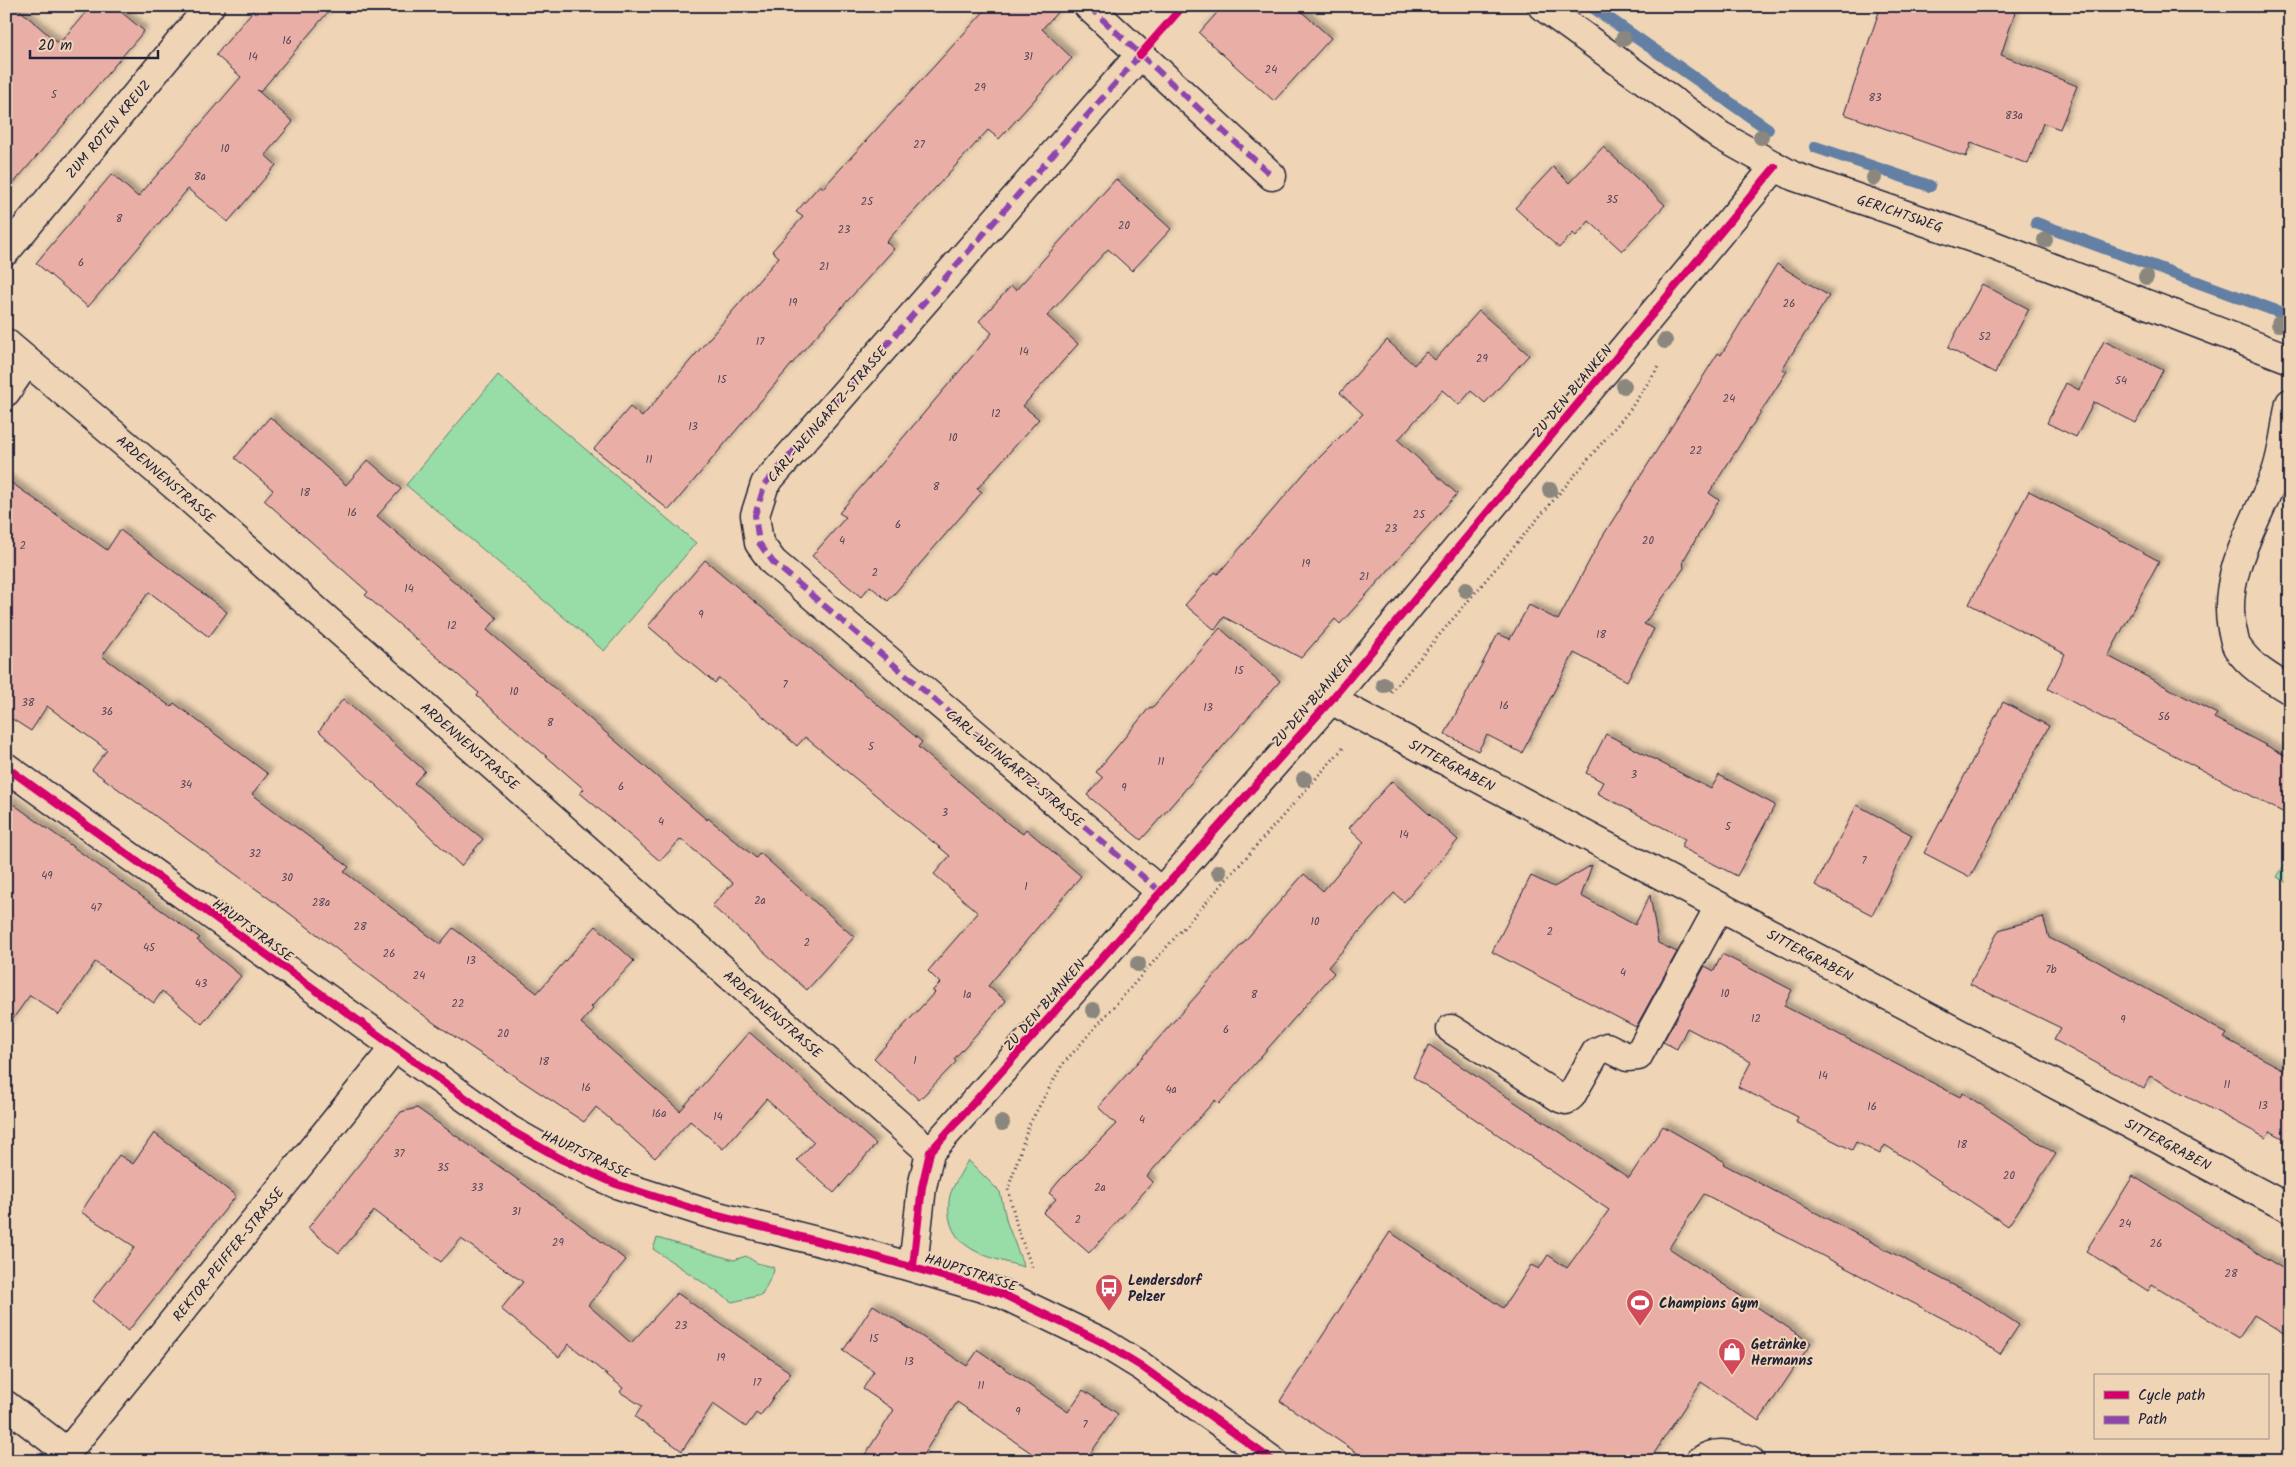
<svg xmlns="http://www.w3.org/2000/svg" width="2296" height="1467" font-family="Kalam,sans-serif">
<defs>
<filter id="shadow"><feDropShadow dx="4.5" dy="-4.5" stdDeviation="2.5" flood-color="#0004"/></filter>
</defs>
<rect width="100%" height="100%" fill="#efd5b6"/>
<filter id="ink" filterUnits="userSpaceOnUse"><feTurbulence type="fractalNoise" baseFrequency=".02" numOctaves="2"/><feDisplacementMap in="SourceGraphic" scale="10" xChannelSelector="R" yChannelSelector="G"/><feConvolveMatrix kernelMatrix="1 2 1 2 8 2 1 2 1" color-interpolation-filters="sRGB"/></filter>
<g filter="url(#ink)">
<path fill="#98dca7" stroke="#5d7f71" d="M498,375L696,543L604,651L406,485Z
M2290,855V884L2277,877Z
M968,1160L1000,1192L1007,1223L1024,1267C988,1257 944,1250 949,1201C949,1191 963,1170 968,1160Z
M657,1238L734,1260L746,1256L757,1263L773,1267L774,1271L762,1295L732,1302L653,1249Z"/>
<g fill="none" stroke-linecap="round" stroke-linejoin="round">
<path stroke="#637fa3" stroke-width="12" d="M1591,6L1768,129
M1815,147L1930,186
M2036,223L2290,316"/>
</g>
<path fill="#e9afa7" stroke="#22223b" filter="url(#shadow)" d="M6,6H15L59,44L91,6H114L144,31L6,192Z
M257,6H333L260,92L257,90L293,122L265,155L276,165L228,222L188,189L88,307L36,263L112,174L138,197L163,168L241,77L216,55Z
M989,6H1063L1042,29L1072,58L999,139L988,130L886,242L894,249L807,346L669,510L594,449L630,407L642,417L779,257L772,251L803,217L796,212L820,185L823,188Z
M1223,6H1295L1331,38L1274,101L1199,33Z
M1881,6H2017L2001,55L2077,86L2060,129L2043,123L2028,164L1971,143L1966,157L1844,114Z
M1603,147L1665,205L1622,251L1589,221L1576,236L1573,233L1559,248L1515,208L1553,167L1569,183Z
M1116,179L1171,229L1132,271L1108,249L1047,316L1078,344L1023,406L1039,419L977,489L982,492L888,601L870,586L861,597L812,556L846,517L839,513L992,333L979,321L1011,286L1016,290Z
M1777,264L1829,296L1782,369L1787,371L1709,493L1719,500L1683,561L1684,568L1644,624L1654,629L1627,681L1574,653L1522,753L1487,735L1478,751L1445,734L1498,634L1510,639L1529,605L1558,620L1601,539L1718,353L1721,355Z
M1982,284L2029,309L1995,373L1948,348Z
M1479,311L1529,355L1485,403L1471,391L1459,405L1442,390L1398,440L1457,494L1340,624L1335,619L1301,658L1224,617L1215,630L1185,605L1215,572L1218,574L1308,469L1363,414L1340,393L1387,340L1414,365L1426,352L1435,360Z
M2104,341L2163,370L2136,423L2094,402L2076,437L2047,423L2066,383L2079,390Z
M270,417L346,485L368,460L401,489L377,516L497,618L487,630L707,820L708,818L756,858L760,853L854,937L807,990L712,906L733,883L681,839L660,861L580,793L584,789L477,696L479,693L365,595L368,592L264,500L273,490L235,458Z
M6,479L107,550L120,530L227,612L209,637L149,592L102,656L171,707L174,703L268,774L252,794L349,867L344,872L440,944L453,928L537,993L596,926L634,961L591,1007L593,1009L581,1023L680,1111L749,1032L876,1144L834,1193L797,1160L814,1142L766,1099L723,1149L690,1121L655,1158L596,1107L584,1122L434,1023L285,910L92,770L107,750L47,706L31,731L6,715Z
M2029,491L2159,561L2108,656L2217,714L2214,718L2290,758V816L2048,689L2065,654L1969,604Z
M705,560L922,742L918,747L1010,825L1023,834L1026,829L1081,876L988,986L1006,1001L954,1059L956,1062L919,1100L874,1058L935,992L932,991L940,983L928,971L978,913L934,874L950,856L805,737L797,746L719,678L715,683L648,626Z
M1220,628L1280,681L1141,840L1087,795L1103,778L1096,772L1150,707L1152,708Z
M343,699L425,771L414,783L483,839L461,866L319,731Z
M2003,702L2049,726L1970,877L1924,853Z
M1606,734L1711,789L1719,775L1775,805L1737,876L1681,847L1685,839L1597,793L1603,782L1586,773Z
M1392,781L1458,840L1404,902L1394,893L1328,967L1334,973L1219,1104L1215,1100L1147,1176L1153,1182L1089,1253L1043,1213L1056,1199L1049,1193L1060,1180L1116,1124L1098,1107L1304,874L1323,891L1364,842L1349,828Z
M6,799L200,938L197,940L241,976L202,1024L162,991L154,1003L95,962L59,1015L30,995L6,1028Z
M1857,805L1912,835L1872,915L1815,885Z
M1592,865L1581,896L1635,925L1650,895L1658,943L1677,952L1636,1027L1492,952L1531,876L1554,887Z
M2043,917L2049,938L2097,961L2227,1034L2224,1038L2290,1073V1142L2270,1131L2266,1138L2150,1076L2144,1089L2054,1040L2061,1028L1970,984L1999,930Z
M1722,954L1792,990L1784,1006L1960,1097L1963,1093L2056,1154L2008,1226L1885,1145L1880,1154L1856,1142L1852,1150L1796,1122L1798,1117L1738,1087L1751,1062L1687,1028L1677,1049L1663,1042L1705,966L1714,971Z
M1429,1045L1629,1178L1663,1126L1725,1162L1723,1164L1980,1299L2019,1325L2000,1354L1961,1328L1704,1194L1669,1248L1811,1343L1759,1421L1701,1382L1649,1461H1369L1280,1401L1390,1232L1503,1308L1531,1265L1539,1269L1548,1255L1567,1268L1609,1210L1413,1077Z
M417,1108L542,1197L626,1260L588,1305L631,1343L677,1293L791,1373L760,1416L756,1413L746,1427L713,1404L682,1451L635,1417L642,1406L620,1392L623,1388L569,1344L559,1357L501,1309L523,1282L461,1239L441,1262L374,1211L339,1253L308,1228L401,1112Z
M154,1133L236,1196L128,1331L92,1301L135,1247L81,1212L119,1155L133,1164Z
M2133,1176L2290,1273V1337L2254,1315L2239,1338L2152,1285L2148,1291L2086,1251Z
M873,1305L967,1366L978,1350L1068,1412L1083,1390L1118,1414L1085,1461H1043L957,1402L919,1461H861L894,1410L863,1389L874,1371L843,1351Z"/>
<g fill="none" stroke-linecap="round" stroke-linejoin="round">
<defs>
<path id="minor" d="M1088,6L1272,176
M1542,6L1721,136L1793,176L1990,244L2290,359
M1140,55L765,484L755,515L759,543L773,562L1161,892
M6,251L210,6
M6,343L182,492L930,1152
M6,392L27,361
M2290,403C2285,426 2283,457 2274,477C2255,524 2221,576 2232,629C2234,635 2234,642 2237,647C2250,667 2270,678 2290,690
M1331,700L2290,1209
M6,767L510,1130L561,1159L616,1184L706,1213L856,1251L1000,1293L1102,1342L1141,1366L1273,1461
M1451,1029L1560,1098L1566,1100L1571,1096L1596,1052L1607,1047L1627,1057L1638,1056L1719,907
M913,1266L922,1187L930,1152L1331,700L1775,167
M6,1405L67,1452
M60,1461L395,1047
M1700,1461C1716,1449 1733,1455 1750,1461"/>
</defs>
<use href="#minor" stroke="#22223b" stroke-width="31"/>
<path stroke="#22223b" stroke-width="3" stroke-dasharray="1 4" stroke-linecap="butt" d="M1391,692L1629,411L1660,365
M1032,1267L1018,1230L1008,1189L1029,1125L1062,1065L1343,748"/>
<use href="#minor" stroke="#efd5b6" stroke-width="28"/>
<path stroke="#8e44ad" stroke-width="6" stroke-dasharray="12 6" stroke-linecap="butt" d="M1088,6L1272,176
M1140,55L765,484L755,515L759,543L773,562L1161,892"/>
<defs>
<path id="cycleway" d="M1140,55L1183,6
M6,767L510,1130L561,1159L616,1184L706,1213L856,1251L1000,1293L1102,1342L1141,1366L1273,1461
M913,1266L922,1187L930,1152L1331,700L1775,167"/>
</defs>
<use href="#cycleway" stroke="#efd5b6" stroke-width="11"/>
<use href="#cycleway" stroke="#d6006c" stroke-width="8"/>
</g>
<g fill="#8b877e">
<circle cx="1623" cy="39" r="8"/>
<circle cx="1761" cy="137" r="8"/>
<circle cx="1874" cy="178" r="8"/>
<circle cx="2045" cy="240" r="8"/>
<circle cx="2146" cy="277" r="8"/>
<circle cx="2279" cy="324" r="8"/>
<circle cx="1665" cy="341" r="8"/>
<circle cx="1624" cy="386" r="8"/>
<circle cx="1550" cy="490" r="8"/>
<circle cx="1466" cy="590" r="8"/>
<circle cx="1384" cy="685" r="8"/>
<circle cx="1304" cy="779" r="8"/>
<circle cx="1219" cy="872" r="8"/>
<circle cx="1138" cy="964" r="8"/>
<circle cx="1093" cy="1010" r="8"/>
<circle cx="1002" cy="1123" r="8"/>
</g>
</g>
<defs>
<symbol id="bus-pin" viewBox="-11 -11 22 30"><path d="M0 17L-7.5 6A9.5 9.5 0 1 1 7.5 6Z" fill="#d1495b" stroke="#efd5b6"/><path d="M-5-6H5V4H4V6H2V4H-2V6H-4V4H-5ZM-3.5-4V0h7V-4ZM-3.5 1.2v1.5H-2V1.2ZM2 1.2v1.5H3.5V1.2Z" fill="#fff"/></symbol>
<symbol id="stadium-pin" viewBox="-11 -11 22 30"><path d="M0 17L-7.5 6A9.5 9.5 0 1 1 7.5 6Z" fill="#d1495b" stroke="#efd5b6"/><path d="M0-5a6.5 5 0 1 0 0 10a6.5 5 0 1 0 0-10ZM-3.5-1.8h7v3.6h-7Z" fill="#fff"/></symbol>
<symbol id="shop-pin" viewBox="-11 -11 22 30"><path d="M0 17L-7.5 6A9.5 9.5 0 1 1 7.5 6Z" fill="#d1495b" stroke="#efd5b6"/><path d="M-5-2.5h2.3a2.7 3.5 0 0 1 5.4 0H5L5.5 6h-11ZM-1.5-2.5h3a1.5 2.3 0 0 0-3 0Z" fill="#fff"/></symbol>
</defs>
<g fill-rule="evenodd">
<use href="#bus-pin" x="1093" y="1272" width="32" height="43"/>
<use href="#stadium-pin" x="1624" y="1287" width="32" height="43"/>
<use href="#shop-pin" x="1716" y="1336" width="32" height="43"/>
</g>
<g text-anchor="middle" stroke-width="4" stroke-linejoin="round" paint-order="stroke">
<g font-size="11" fill="#544556">
<text x="287" y="44">16</text>
<text x="253" y="60">14</text>
<text x="1028" y="60">31</text>
<text x="1271" y="73">24</text>
<text x="980" y="91">29</text>
<text x="54" y="98">5</text>
<text x="1875" y="101">83</text>
<text x="2014" y="119">83a</text>
<text x="919" y="148">27</text>
<text x="225" y="152">10</text>
<text x="200" y="180">8a</text>
<text x="1612" y="203">35</text>
<text x="867" y="205">25</text>
<text x="119" y="222">8</text>
<text x="1124" y="229">20</text>
<text x="844" y="233">23</text>
<text x="81" y="266">6</text>
<text x="824" y="270">21</text>
<text x="793" y="306">19</text>
<text x="1789" y="307">26</text>
<text x="1985" y="340">52</text>
<text x="760" y="345">17</text>
<text x="1024" y="355">14</text>
<text x="1482" y="362">29</text>
<text x="722" y="383">15</text>
<text x="2121" y="384">54</text>
<text x="1729" y="402">24</text>
<text x="996" y="417">12</text>
<text x="693" y="430">13</text>
<text x="953" y="441">10</text>
<text x="1696" y="454">22</text>
<text x="649" y="463">11</text>
<text x="936" y="490">8</text>
<text x="305" y="496">18</text>
<text x="352" y="516">16</text>
<text x="1419" y="518">25</text>
<text x="898" y="528">6</text>
<text x="1391" y="532">23</text>
<text x="842" y="544">4</text>
<text x="1648" y="544">20</text>
<text x="23" y="549">2</text>
<text x="1306" y="567">19</text>
<text x="875" y="576">2</text>
<text x="1364" y="580">21</text>
<text x="409" y="592">14</text>
<text x="701" y="618">9</text>
<text x="452" y="629">12</text>
<text x="1601" y="638">18</text>
<text x="1239" y="674">15</text>
<text x="785" y="688">7</text>
<text x="514" y="695">10</text>
<text x="28" y="706">38</text>
<text x="1504" y="709">16</text>
<text x="1208" y="711">13</text>
<text x="107" y="715">36</text>
<text x="2164" y="720">56</text>
<text x="550" y="726">8</text>
<text x="871" y="750">5</text>
<text x="1161" y="765">11</text>
<text x="1634" y="778">3</text>
<text x="186" y="788">34</text>
<text x="621" y="790">6</text>
<text x="1124" y="791">9</text>
<text x="945" y="816">3</text>
<text x="661" y="825">4</text>
<text x="1728" y="830">5</text>
<text x="1404" y="838">14</text>
<text x="255" y="857">32</text>
<text x="1864" y="864">7</text>
<text x="47" y="879">49</text>
<text x="287" y="881">30</text>
<text x="1026" y="890">1</text>
<text x="760" y="904">2a</text>
<text x="321" y="906">28a</text>
<text x="96" y="911">47</text>
<text x="1315" y="925">10</text>
<text x="360" y="930">28</text>
<text x="1550" y="935">2</text>
<text x="807" y="946">2</text>
<text x="149" y="951">45</text>
<text x="389" y="957">26</text>
<text x="471" y="964">13</text>
<text x="2051" y="973">7b</text>
<text x="1623" y="976">4</text>
<text x="419" y="979">24</text>
<text x="201" y="987">43</text>
<text x="1725" y="997">10</text>
<text x="967" y="998">1a</text>
<text x="1254" y="998">8</text>
<text x="458" y="1007">22</text>
<text x="1756" y="1022">12</text>
<text x="2123" y="1023">9</text>
<text x="1226" y="1033">6</text>
<text x="503" y="1037">20</text>
<text x="915" y="1064">1</text>
<text x="544" y="1065">18</text>
<text x="1823" y="1079">14</text>
<text x="2227" y="1088">11</text>
<text x="586" y="1091">16</text>
<text x="1171" y="1093">4a</text>
<text x="2263" y="1109">13</text>
<text x="1872" y="1110">16</text>
<text x="659" y="1117">16a</text>
<text x="718" y="1120">14</text>
<text x="1142" y="1123">4</text>
<text x="1962" y="1148">18</text>
<text x="399" y="1157">37</text>
<text x="443" y="1171">35</text>
<text x="2009" y="1179">20</text>
<text x="477" y="1191">33</text>
<text x="1100" y="1191">2a</text>
<text x="516" y="1215">31</text>
<text x="1078" y="1223">2</text>
<text x="2125" y="1227">24</text>
<text x="558" y="1246">29</text>
<text x="2156" y="1247">26</text>
<text x="2231" y="1277">28</text>
<text x="681" y="1329">23</text>
<text x="874" y="1342">15</text>
<text x="721" y="1361">19</text>
<text x="909" y="1365">13</text>
<text x="757" y="1386">17</text>
<text x="981" y="1389">11</text>
<text x="1018" y="1415">9</text>
<text x="1085" y="1428">7</text>
</g>
<g font-size="14" fill="#22223b" stroke="#efd5b6">
<text transform="translate(108 129) rotate(-50)" y="5">ZUM ROTEN KREUZ</text>
<text transform="translate(1900 213) rotate(19)" y="5">GERICHTSWEG</text>
<text transform="translate(1572 391) rotate(-50)" y="5">ZU DEN BLANKEN</text>
<text transform="translate(827 414) rotate(-49)" y="5">CARL-WEINGARTZ-STRASSE</text>
<text transform="translate(166 479) rotate(41)" y="5">ARDENNENSTRASSE</text>
<text transform="translate(1312 701) rotate(-49)" y="5">ZU DEN BLANKEN</text>
<text transform="translate(470 746) rotate(41)" y="5">ARDENNENSTRASSE</text>
<text transform="translate(1452 765) rotate(28)" y="5">SITTERGRABEN</text>
<text transform="translate(1015 768) rotate(40)" y="5">CARL-WEINGARTZ-STRASSE</text>
<text transform="translate(253 930) rotate(36)" y="5">HAUPTSTRASSE</text>
<text transform="translate(1810 955) rotate(28)" y="5">SITTERGRABEN</text>
<text transform="translate(1044 1005) rotate(-49)" y="5">ZU DEN BLANKEN</text>
<text transform="translate(773 1014) rotate(41)" y="5">ARDENNENSTRASSE</text>
<text transform="translate(2168 1144) rotate(28)" y="5">SITTERGRABEN</text>
<text transform="translate(586 1154) rotate(25)" y="5">HAUPTSTRASSE</text>
<text transform="translate(228 1254) rotate(-51)" y="5">REKTOR-PEIFFER-STRASSE</text>
<text transform="translate(971 1272) rotate(18)" y="5">HAUPTSTRASSE</text>
</g>
<g font-size="14" font-weight="bold" fill="#22223b" stroke="#efd5b6" text-anchor="start">
<text x="1128" y="1285">Lendersdorf<tspan x="1128" dy="16">Pelzer</tspan></text>
<text x="1659" y="1308">Champions Gym</text>
<text x="1751" y="1349">Getränke<tspan x="1751" dy="16">Hermanns</tspan></text>
</g>
</g>
<rect width="2296" height="1467" fill="none" stroke="#efd5b6" stroke-width="25"/>
<rect x="12" y="12" width="2271" height="1442" fill="none" stroke="#22223b" stroke-width="2" filter="url(#ink)"/>
<rect x="2094" y="1374" width="175" height="65" fill="#efd5b6" stroke="#9d8d85"/>
<rect x="2104" y="1391" width="25" height="8" fill="#d6006c" stroke="#9d8d85"/>
<text x="2138" y="1400" font-size="15" fill="#22223b">Cycle path</text>
<rect x="2104" y="1416" width="25" height="8" fill="#8e44ad" stroke="#9d8d85"/>
<text x="2138" y="1424" font-size="15" fill="#22223b">Path</text>
<path d="M30 50v8h128v-8" fill="none" stroke="#22223b" stroke-width="2.5"/>
<text x="38" y="50" font-size="15" fill="#22223b" stroke="#efd5b6" stroke-width="4" paint-order="stroke">20 m</text>
</svg>
